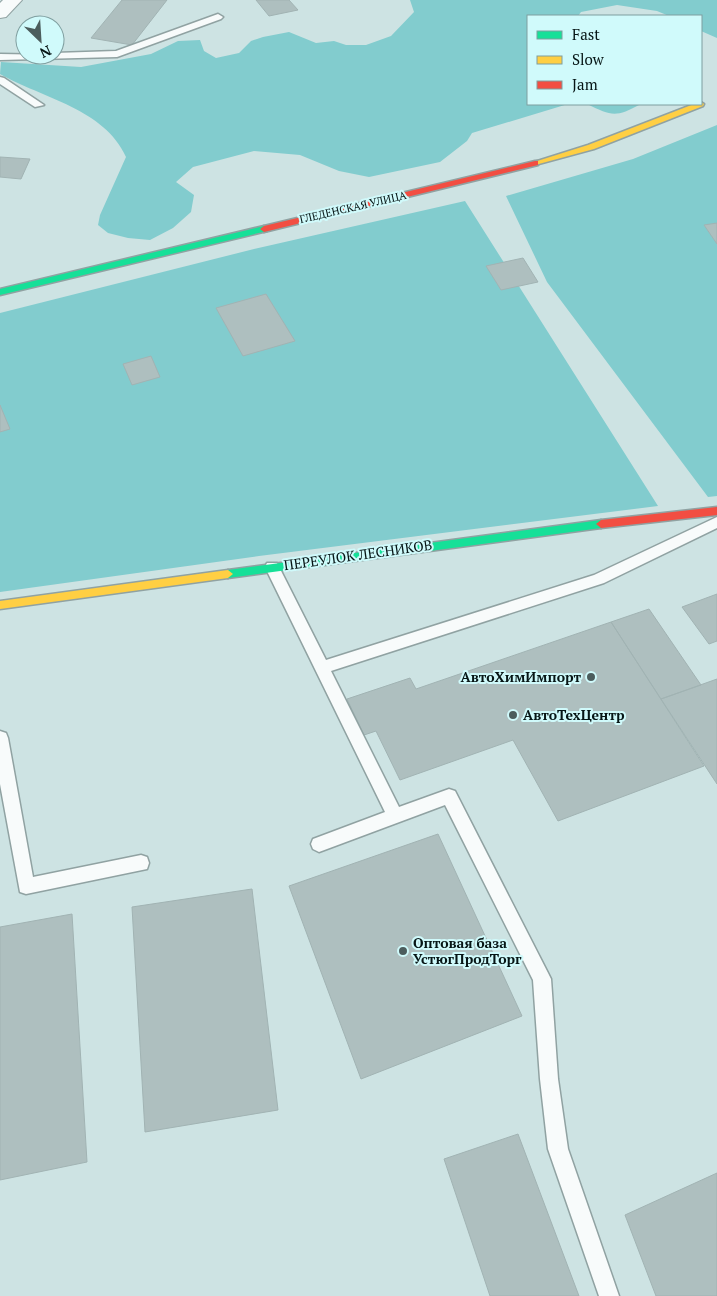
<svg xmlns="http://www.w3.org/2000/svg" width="717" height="1296" font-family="'PT Serif',serif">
<rect width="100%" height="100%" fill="#cde3e3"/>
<path fill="#82ccce" d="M410,0H717V38L701,31V16H669L657,11L617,5L581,12L578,16H528V104H568L472,133L467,141L440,162L369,177L339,171L300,155L254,151L193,167L176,182L194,195L191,212L173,228L150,240L128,238L108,233L98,225L100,215L126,157C105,109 42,98 0,74L1,62L81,67L151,54L178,41L200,40L204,51L216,58L239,53L251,41L263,37L289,32L316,43L334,41L346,45H366L391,36L414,12Z
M587,104H641C615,118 612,116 587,104Z
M717,125V496L708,497L547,282L506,196L633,159Z
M465,201L658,506L259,556L0,592V313L254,249Z"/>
<path fill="#aebfbf" stroke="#a1b3b3" d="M122,0H167L132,45L91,38Z
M256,0H289L298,10L269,16Z
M0,157L30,159L21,179L0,177Z
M717,223V244L704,225Z
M523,258L538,282L501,290L486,266Z
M266,294L295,341L243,356L216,308Z
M151,356L160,377L132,385L123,364Z
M0,405L10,429L0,432Z
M717,594V641L709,644L682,607Z
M649,609L701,685L661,699L611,622Z
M611,622L704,766L558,821L513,740L400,780L376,731L364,735L347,699L410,678L416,689Z
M717,679V784L661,699Z
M438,834L522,1016L361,1079L289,886Z
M252,889L278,1110L145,1132L132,907Z
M72,914L87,1162L0,1180V927Z
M518,1134L579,1296H490L444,1159Z
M717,1173V1296H656L625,1215Z"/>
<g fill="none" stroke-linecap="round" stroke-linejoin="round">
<defs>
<path id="lane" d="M218,14L223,17L221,19L117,57L0,60V54L55,55V53L116,51Z
M0,77L4,78L44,105L35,107L0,84Z
M717,517V528L604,583L331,671L399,807L449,789L455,791L548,973L551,979L558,1079L568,1149L619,1296H599L548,1149L540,1079L533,980L445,805L319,852L313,849L311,844L313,839L385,812L265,567L267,563H277L326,660L594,575Z
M0,731L6,733L8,738L33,877L141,855L147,857L149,863L147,869L26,894L20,892L0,784Z"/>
<path id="street" d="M3,0H22L6,17L0,18V3Z"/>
<path id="fast" d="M264,226L268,229L267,231L0,295V289Z
M601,520L606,524L601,528L228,578L223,574L228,570Z"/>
<path id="slow" d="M701,102L704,104L703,106L594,149L535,165L531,163L588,145L694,104H701Z
M228,570L233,574L228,578L0,609V601Z"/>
<path id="jam" d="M535,161H538V165L264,232L260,229L264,226Z
M717,507V515L601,528L596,524L601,520Z"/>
</defs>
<use href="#lane" stroke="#90a2a2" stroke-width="3"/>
<use href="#street" stroke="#90a2a2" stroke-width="2"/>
<use href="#fast" stroke="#90a2a2" stroke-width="3"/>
<use href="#slow" stroke="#90a2a2" stroke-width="3"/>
<use href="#jam" stroke="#90a2a2" stroke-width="3"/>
<use href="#lane" fill="#f8fbfb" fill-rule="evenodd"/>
<use href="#street" fill="#f8fbfb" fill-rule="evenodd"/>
<use href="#fast" fill="#16e098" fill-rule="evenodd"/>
<use href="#slow" fill="#ffcf43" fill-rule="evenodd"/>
<use href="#jam" fill="#f24e42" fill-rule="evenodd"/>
</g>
<g fill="#4c5d5d" stroke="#d0fafb" stroke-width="2">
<circle cx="591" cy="677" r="5"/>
<circle cx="513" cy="715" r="5"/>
<circle cx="403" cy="951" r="5"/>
</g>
<g text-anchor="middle" stroke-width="4" stroke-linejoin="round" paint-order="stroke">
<g font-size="11" fill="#061515" stroke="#d0fafb">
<text transform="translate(353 207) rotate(-13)" y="4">ГЛЕДЕНСКАЯ УЛИЦА</text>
</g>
<g font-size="14" fill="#061515" stroke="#d0fafb">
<text transform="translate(358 555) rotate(-8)" y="5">ПЕРЕУЛОК ЛЕСНИКОВ</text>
</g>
<g font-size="14" font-weight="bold" fill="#061515" stroke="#d0fafb" text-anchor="start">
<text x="581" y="682" text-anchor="end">АвтоХимИмпорт</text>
<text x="523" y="720">АвтоТехЦентр</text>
<text x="413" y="948">Оптовая база<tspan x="413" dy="16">УстюгПродТорг</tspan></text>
</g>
</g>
<rect x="527" y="15" width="175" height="90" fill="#d0fafb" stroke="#7f9e9f"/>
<rect x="537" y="31" width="25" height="8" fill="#16e098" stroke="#7f9e9f"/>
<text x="572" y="40" font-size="15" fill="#061515">Fast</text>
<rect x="537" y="56" width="25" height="8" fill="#ffcf43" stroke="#7f9e9f"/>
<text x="572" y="65" font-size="15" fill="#061515">Slow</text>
<rect x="537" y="81" width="25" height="8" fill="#f24e42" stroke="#7f9e9f"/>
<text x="572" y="90" font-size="15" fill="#061515">Jam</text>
<g transform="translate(40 40) rotate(155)"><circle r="24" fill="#d0fafb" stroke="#7f9e9f"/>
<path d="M0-4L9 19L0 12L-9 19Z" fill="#4c5d5d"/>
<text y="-8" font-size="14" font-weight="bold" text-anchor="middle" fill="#061515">N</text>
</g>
</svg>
